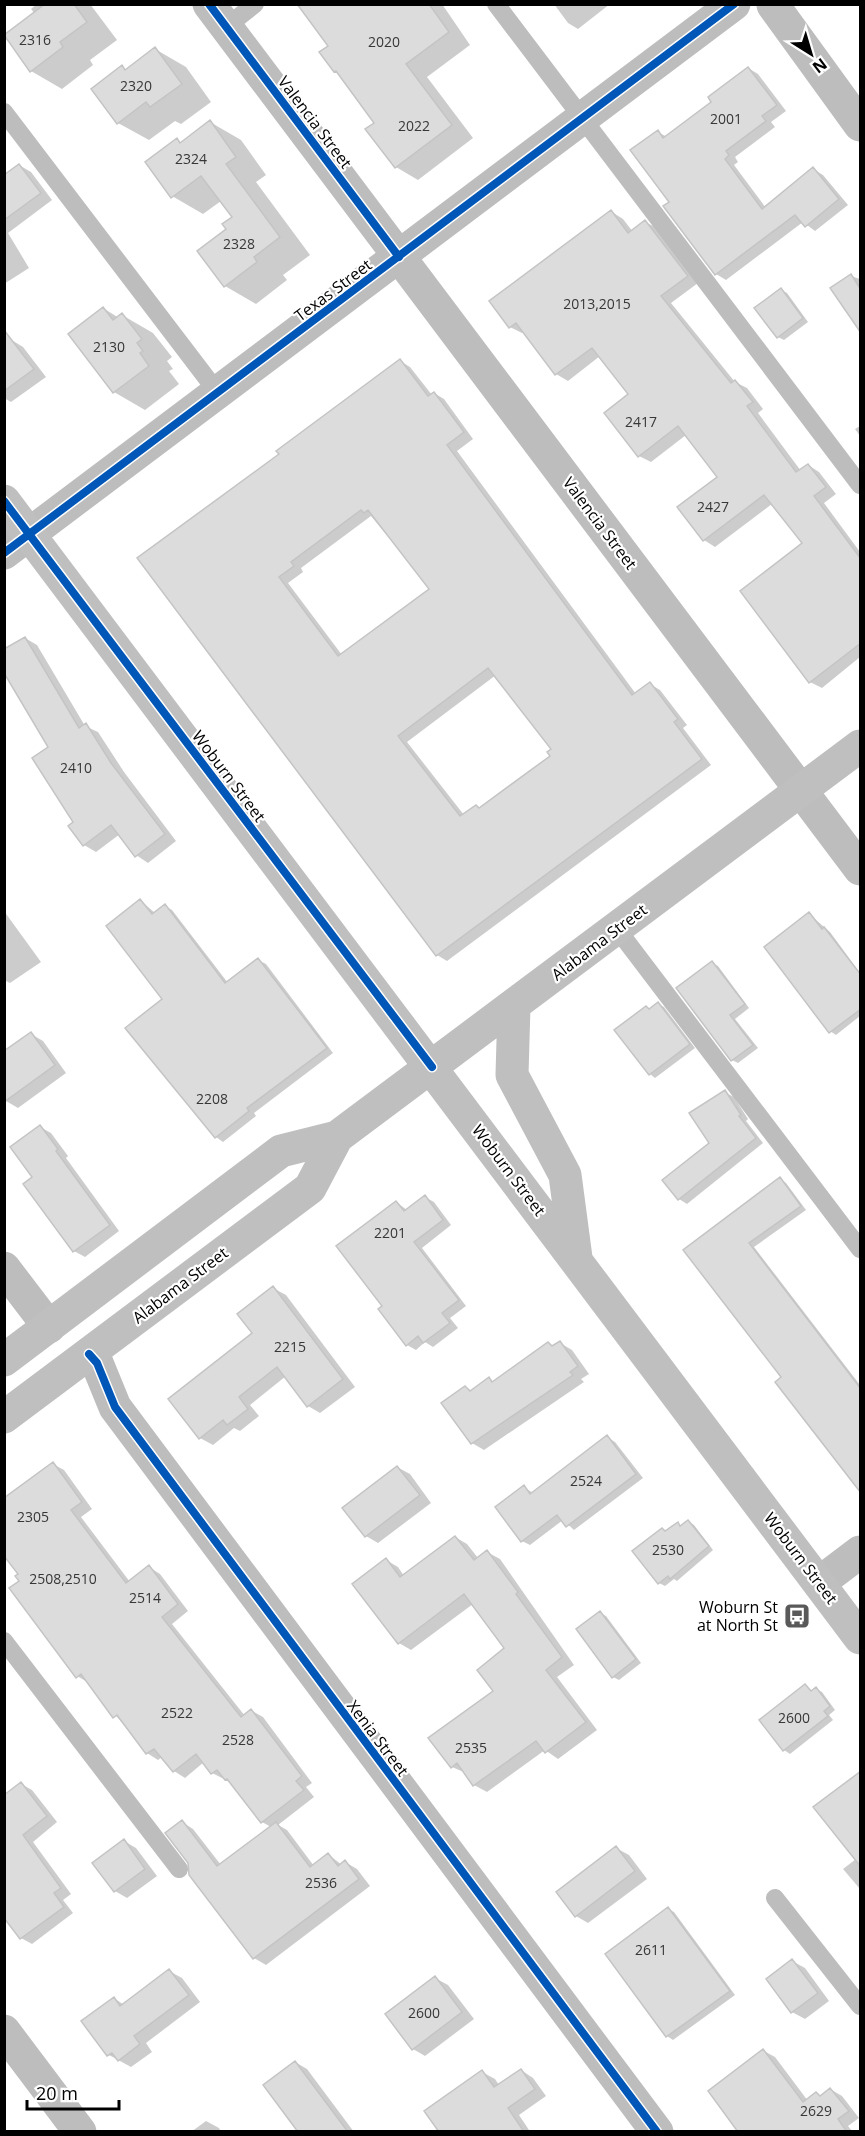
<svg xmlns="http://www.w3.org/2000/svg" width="865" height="2136" font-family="'Open Sans',sans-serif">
<rect width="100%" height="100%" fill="#fff"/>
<path fill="#0003" fill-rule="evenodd" d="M37,4H90L117,40L90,60L93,65L62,89L31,71L5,36L35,14L31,9Z
M299,4H442L470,45L427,77L473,138L418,180L396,167L376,123L340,74L335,71L330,46Z
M554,4H610L578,29L568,23Z
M155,49L186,67L211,102L181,124L175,121L149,140L118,123L122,67L127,70Z
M748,68L758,74L786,111L771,122L775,127L735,157L738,162L734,165L766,208L813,169L823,175L848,205L815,231L803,222L726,280L716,274L671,203L658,132L667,137L713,102Z
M210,122L241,140L266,175L256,182L310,255L283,275L287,280L256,304L225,286L228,229L234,217L221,201L203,214L172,196L177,140L182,143Z
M19,165L31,172L52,200L8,233L29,268L4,284V176Z
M612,212L623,219L633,232L645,222L657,228L698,283L671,303L735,382L747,388L763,409L758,413L801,471L808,465L819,472L836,494L824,503L860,552V657L822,688L810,682L804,544L772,504L715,547L704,540L719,478L686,435L651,462L639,456L631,394L600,356L568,381L556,374L524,331L522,333L510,327Z
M851,276L860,279V329Z
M781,290L787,293L808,322L784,340L778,337Z
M103,308L119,318L122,315L153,333L172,357L167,361L173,369L169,371L179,384L145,410L114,392L70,334Z
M4,332L10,339L23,347L46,377L11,402L4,398Z
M400,361L410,367L432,395L434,393L444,399L473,439L457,451L636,694L650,684L660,690L687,725L683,728L711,765L447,961L437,955L139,559L281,454ZM371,516L431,589L342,655L288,583L303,572L301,568ZM496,675L553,749L552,756L480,809L464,815L407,742Z
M860,426V436L855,429Z
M25,638L37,645L85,726L98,732L124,772L176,841L148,863L136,855L120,834L96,852L84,845L50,748Z
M141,901L155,913L165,906L172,910L228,983L258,960L266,964L333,1053L254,1113L256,1116L223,1142L216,1137L164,999Z
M4,911L41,962L10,983L4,980Z
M809,914L830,932L860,973V1016L836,1035L830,1031Z
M712,963L718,966L749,1008L735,1019L758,1048L738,1063L732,1060Z
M658,1004L664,1007L695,1048L655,1078L650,1074L647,1007L650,1010Z
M31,1034L43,1041L66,1073L18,1108L6,1101Z
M726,1093L734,1097L748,1119L746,1121L763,1143L687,1204L679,1199L664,1180L711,1143Z
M40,1127L51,1133L68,1156L66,1158L119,1231L85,1257L74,1251L34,1177Z
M780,1179L786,1183L806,1210L754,1247L860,1385V1490L783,1377L685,1250Z
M425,1197L434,1202L451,1225L422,1248L466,1306L450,1318L458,1328L433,1347L425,1342L416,1350L407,1345L384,1306L396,1202L407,1210Z
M273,1288L286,1295L355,1387L320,1413L308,1406L286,1376L250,1405L259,1416L240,1431L234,1428L213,1445L200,1438L254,1334Z
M548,1343L554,1347L560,1343L572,1350L589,1374L581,1379L584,1382L484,1450L472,1443L465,1387L472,1391L489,1379L494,1382Z
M607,1437L615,1442L643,1478L574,1530L563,1520L530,1545L522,1541L524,1487L533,1493Z
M53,1464L64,1470L92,1509L81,1517L130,1582L149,1567L160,1574L188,1611L172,1624L245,1716L252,1711L263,1717L312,1783L306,1787L314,1797L278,1825L287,1830L314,1866L329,1855L342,1865L345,1862L357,1869L370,1886L266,1965L254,1958L182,1822L193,1829L221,1865L271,1827L262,1822L232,1783L212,1773L204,1762L185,1778L174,1771L162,1757L158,1760L147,1753L89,1683L77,1676L21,1581Z
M397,1467L410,1474L431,1503L378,1543L366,1536Z
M688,1521L694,1525L713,1550L677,1581L674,1579L665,1586L659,1583L663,1530L667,1532L678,1524L682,1526Z
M455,1537L467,1544L478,1558L487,1552L500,1559L574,1665L557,1677L597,1730L558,1759L545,1750L487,1792L474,1785L466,1773L452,1767L495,1691L506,1649L473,1604L411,1650L399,1643L386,1560L398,1567L404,1576Z
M600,1613L606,1616L641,1663L619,1680L613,1677Z
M805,1685L813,1692L816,1689L822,1692L835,1710L829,1715L833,1720L790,1754L784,1750L761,1720Z
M860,1773V1889L843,1869L856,1859Z
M21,1784L32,1790L57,1822L33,1842L71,1894L63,1900L73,1913L32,1944L21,1938Z
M124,1841L136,1848L157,1876L127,1898L115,1891Z
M616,1848L629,1855L647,1879L588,1923L576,1916Z
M668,1909L674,1912L735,1995L673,2040L667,2036L607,1954Z
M792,1961L805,1968L829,2001L805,2019L792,2012Z
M169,1971L182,1978L200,2002L146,2043L152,2052L131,2067L109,2055L114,1998L124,2005Z
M435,1978L448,1985L474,2019L425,2056L413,2049Z
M764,2051L775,2057L808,2101L816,2094L821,2096L830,2089L842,2096L859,2118L848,2126L852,2131L748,2132Z
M295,2062L307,2069L354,2132H300Z
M521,2070L533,2078L546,2096L519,2115L529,2130L441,2132L482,2072L495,2079L499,2085Z
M206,2121L219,2128L221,2132H191Z"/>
<path fill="#dcdcdc" stroke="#c4c4c4" stroke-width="1.5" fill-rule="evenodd" d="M45,4H74L87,22L60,42L63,47L30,72L4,35Z
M297,4H429L449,32L406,64L452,125L395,168L365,129L374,123L336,71L334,72L319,52L328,46Z
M155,47L182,84L150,107L146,102L117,124L91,89L122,65L125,70Z
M748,67L777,105L762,116L766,121L726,151L729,155L725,159L762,209L813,167L839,199L805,227L795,215L715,275L663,206L669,202L630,150L658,130L663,138L711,102L708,97Z
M210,120L236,157L226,164L280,237L254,257L257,262L224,287L197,251L226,229L222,224L232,217L201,176L171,198L145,162L177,138L180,143Z
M19,164L41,193L4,220V175Z
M611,210L628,233L645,220L688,276L661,296L731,383L735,380L753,402L747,406L796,472L808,464L826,487L814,496L861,559V643L809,683L740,591L802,543L764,495L703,541L677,507L717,477L678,426L638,457L604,413L628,394L592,348L555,375L516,323L509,328L489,301Z
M851,274L861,290V333L830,288Z
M781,288L803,318L777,338L754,308Z
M103,307L113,320L122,313L142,339L137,343L143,351L140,353L149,366L113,393L68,334Z
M4,330L34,369L4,391Z
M400,359L428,396L434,392L464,432L447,445L632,695L650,682L678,719L674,722L702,759L436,956L137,558L279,454L276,451ZM361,510L364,513L368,510L429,589L338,656L279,577L294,566L291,562ZM488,668L551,749L547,752L550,756L479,808L476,805L460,816L398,736Z
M25,637L79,728L86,723L111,763L165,834L135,857L111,825L83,846L68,826L73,822L32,758L48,747L4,673V649Z
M140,899L152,914L165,904L225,983L258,958L327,1048L247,1108L249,1111L215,1138L125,1028L162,999L106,926Z
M809,912L822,929L824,927L861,975V1009L829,1033L764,947Z
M712,961L745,1004L730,1015L753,1045L731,1061L676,988Z
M658,1002L690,1044L649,1075L614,1030L646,1006L649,1009Z
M31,1032L55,1065L4,1102V1051Z
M725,1090L741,1115L739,1116L756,1138L678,1200L662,1180L709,1143L689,1113Z
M40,1125L58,1149L56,1151L110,1225L73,1252L23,1184L32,1177L10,1147Z
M780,1177L801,1206L749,1243L861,1389V1493L775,1382L781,1377L683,1250Z
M425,1195L443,1220L414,1242L459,1300L442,1313L450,1323L423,1343L418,1336L406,1346L378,1309L382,1306L336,1246L396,1201L404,1211Z
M273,1286L343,1379L307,1407L277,1367L239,1397L248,1409L227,1425L223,1420L199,1439L168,1399L252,1333L237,1314Z
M560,1341L578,1366L570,1372L573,1375L471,1444L441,1403L465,1386L470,1391L489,1377L492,1382L548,1342L552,1346Z
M607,1435L636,1474L566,1527L557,1515L521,1542L495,1507L524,1485L530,1494Z
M53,1462L82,1502L71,1510L126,1583L149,1565L178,1604L162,1617L241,1717L251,1709L302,1776L296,1781L304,1790L261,1823L227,1779L225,1780L217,1770L211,1774L196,1754L173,1772L154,1749L146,1754L117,1715L113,1718L81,1674L76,1678L9,1588L19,1581L15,1576L18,1574L4,1556V1498Z
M397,1466L420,1495L365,1537L342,1508Z
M688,1520L709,1546L670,1579L668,1576L658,1584L632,1551L662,1528L665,1531L678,1522L680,1526Z
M455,1536L474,1560L487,1550L518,1592L516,1594L562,1657L546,1670L586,1722L545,1753L536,1741L473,1786L457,1763L451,1768L428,1738L493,1691L477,1670L504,1648L464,1594L398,1644L352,1584L386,1558L400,1577Z
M600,1611L636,1659L612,1678L576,1629Z
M805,1684L811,1691L816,1687L830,1706L824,1711L828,1716L783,1751L759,1720Z
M861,1771V1867L813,1807Z
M21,1782L47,1816L23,1835L61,1888L54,1893L64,1907L20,1939L4,1918V1795Z
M182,1820L217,1866L276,1822L310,1867L328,1853L338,1866L345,1860L359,1879L253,1959L189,1875L188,1863L165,1833Z
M124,1839L145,1869L114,1892L92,1863Z
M616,1846L635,1871L575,1917L556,1892Z
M668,1907L730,1991L666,2037L605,1954Z
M792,1959L818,1993L791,2013L766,1979Z
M169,1969L189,1995L134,2036L140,2044L118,2061L112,2053L107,2056L81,2021L114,1997L120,2006Z
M435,1976L462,2012L412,2050L385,2014Z
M763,2049L803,2102L816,2092L820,2096L830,2088L849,2111L838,2119L847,2132H738L708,2091Z
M295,2061L348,2132H298L263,2085Z
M521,2069L535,2089L508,2108L524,2132H439L424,2111L482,2070L494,2087Z"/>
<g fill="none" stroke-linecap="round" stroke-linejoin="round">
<path stroke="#bdbdbd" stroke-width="18" d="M496,4L860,485
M226,27L255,4
M4,112L218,393
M617,929L860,1249
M4,1641L179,1869
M775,1898L860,2006"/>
<path stroke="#bdbdbd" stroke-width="33" d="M209,4L860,869
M773,5L860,125
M4,553L734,4
M4,1268L49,1327
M89,1354L97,1363L115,1407L657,2132
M819,1583L860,1552
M4,2031L80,2132"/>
<path stroke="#bfbfbf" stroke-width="33" d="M4,501L860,1638
M514,1006L512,1075L565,1175L576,1258
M4,1360L281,1151L337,1137L860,746
M4,1417L310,1188L337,1137"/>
<defs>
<path id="cycleway" d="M209,4L399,257
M4,501L432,1067
M4,553L734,4
M89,1354L97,1363L115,1407L657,2132"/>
</defs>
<use href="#cycleway" stroke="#fff" stroke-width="11"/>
<use href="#cycleway" stroke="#0057b8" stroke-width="8"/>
</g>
<defs>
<symbol id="bus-square" viewBox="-11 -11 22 22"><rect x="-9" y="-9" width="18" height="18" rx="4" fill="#595959" stroke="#fff"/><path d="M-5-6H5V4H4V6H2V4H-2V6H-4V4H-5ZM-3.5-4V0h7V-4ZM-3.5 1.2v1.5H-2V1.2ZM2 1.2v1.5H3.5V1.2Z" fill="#fff"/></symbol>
</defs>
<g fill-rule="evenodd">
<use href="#bus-square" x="782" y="1601" width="30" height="30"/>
</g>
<g text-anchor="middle" stroke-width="4.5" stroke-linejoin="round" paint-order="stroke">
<g font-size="14" fill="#373737">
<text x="35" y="45">2316</text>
<text x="384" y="47">2020</text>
<text x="136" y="91">2320</text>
<text x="726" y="124">2001</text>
<text x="414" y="131">2022</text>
<text x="191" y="164">2324</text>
<text x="239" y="249">2328</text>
<text x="597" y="309">2013,2015</text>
<text x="109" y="352">2130</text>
<text x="641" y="427">2417</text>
<text x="713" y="512">2427</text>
<text x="76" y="773">2410</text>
<text x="212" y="1104">2208</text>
<text x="390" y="1238">2201</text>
<text x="290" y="1352">2215</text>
<text x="586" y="1486">2524</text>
<text x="33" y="1522">2305</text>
<text x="668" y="1555">2530</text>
<text x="63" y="1584">2508,2510</text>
<text x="145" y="1603">2514</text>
<text x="177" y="1718">2522</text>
<text x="794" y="1723">2600</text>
<text x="238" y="1745">2528</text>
<text x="471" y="1753">2535</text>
<text x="321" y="1888">2536</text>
<text x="651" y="1955">2611</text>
<text x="424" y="2018">2600</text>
<text x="816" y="2116">2629</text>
</g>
<g font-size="16" fill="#000" stroke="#fff">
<text transform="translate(315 122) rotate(53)" y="6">Valencia Street</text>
<text transform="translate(333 290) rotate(-37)" y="6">Texas Street</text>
<text transform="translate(600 523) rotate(53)" y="6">Valencia Street</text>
<text transform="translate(229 776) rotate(53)" y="6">Woburn Street</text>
<text transform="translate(599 942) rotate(-37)" y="6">Alabama Street</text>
<text transform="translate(509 1170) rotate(53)" y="6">Woburn Street</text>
<text transform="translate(180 1285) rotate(-37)" y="6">Alabama Street</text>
<text transform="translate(801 1558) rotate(53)" y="6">Woburn Street</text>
<text transform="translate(378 1738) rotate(53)" y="6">Xenia Street</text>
</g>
<g font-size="16" fill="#000" stroke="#fff" text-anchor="end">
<text x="778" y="1613">Woburn St<tspan x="778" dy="18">at North St</tspan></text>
</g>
</g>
<rect width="865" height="2136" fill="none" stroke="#000000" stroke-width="12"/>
<g transform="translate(811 54) rotate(143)" stroke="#ffffff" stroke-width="4.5" paint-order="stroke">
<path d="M0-4.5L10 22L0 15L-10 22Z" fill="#000000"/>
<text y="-9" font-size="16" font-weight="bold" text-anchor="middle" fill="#000000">N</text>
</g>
<path d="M27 2100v9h92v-9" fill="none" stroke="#000000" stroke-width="3"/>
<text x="36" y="2100" font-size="18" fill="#000000" stroke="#ffffff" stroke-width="4.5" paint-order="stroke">20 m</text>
</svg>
